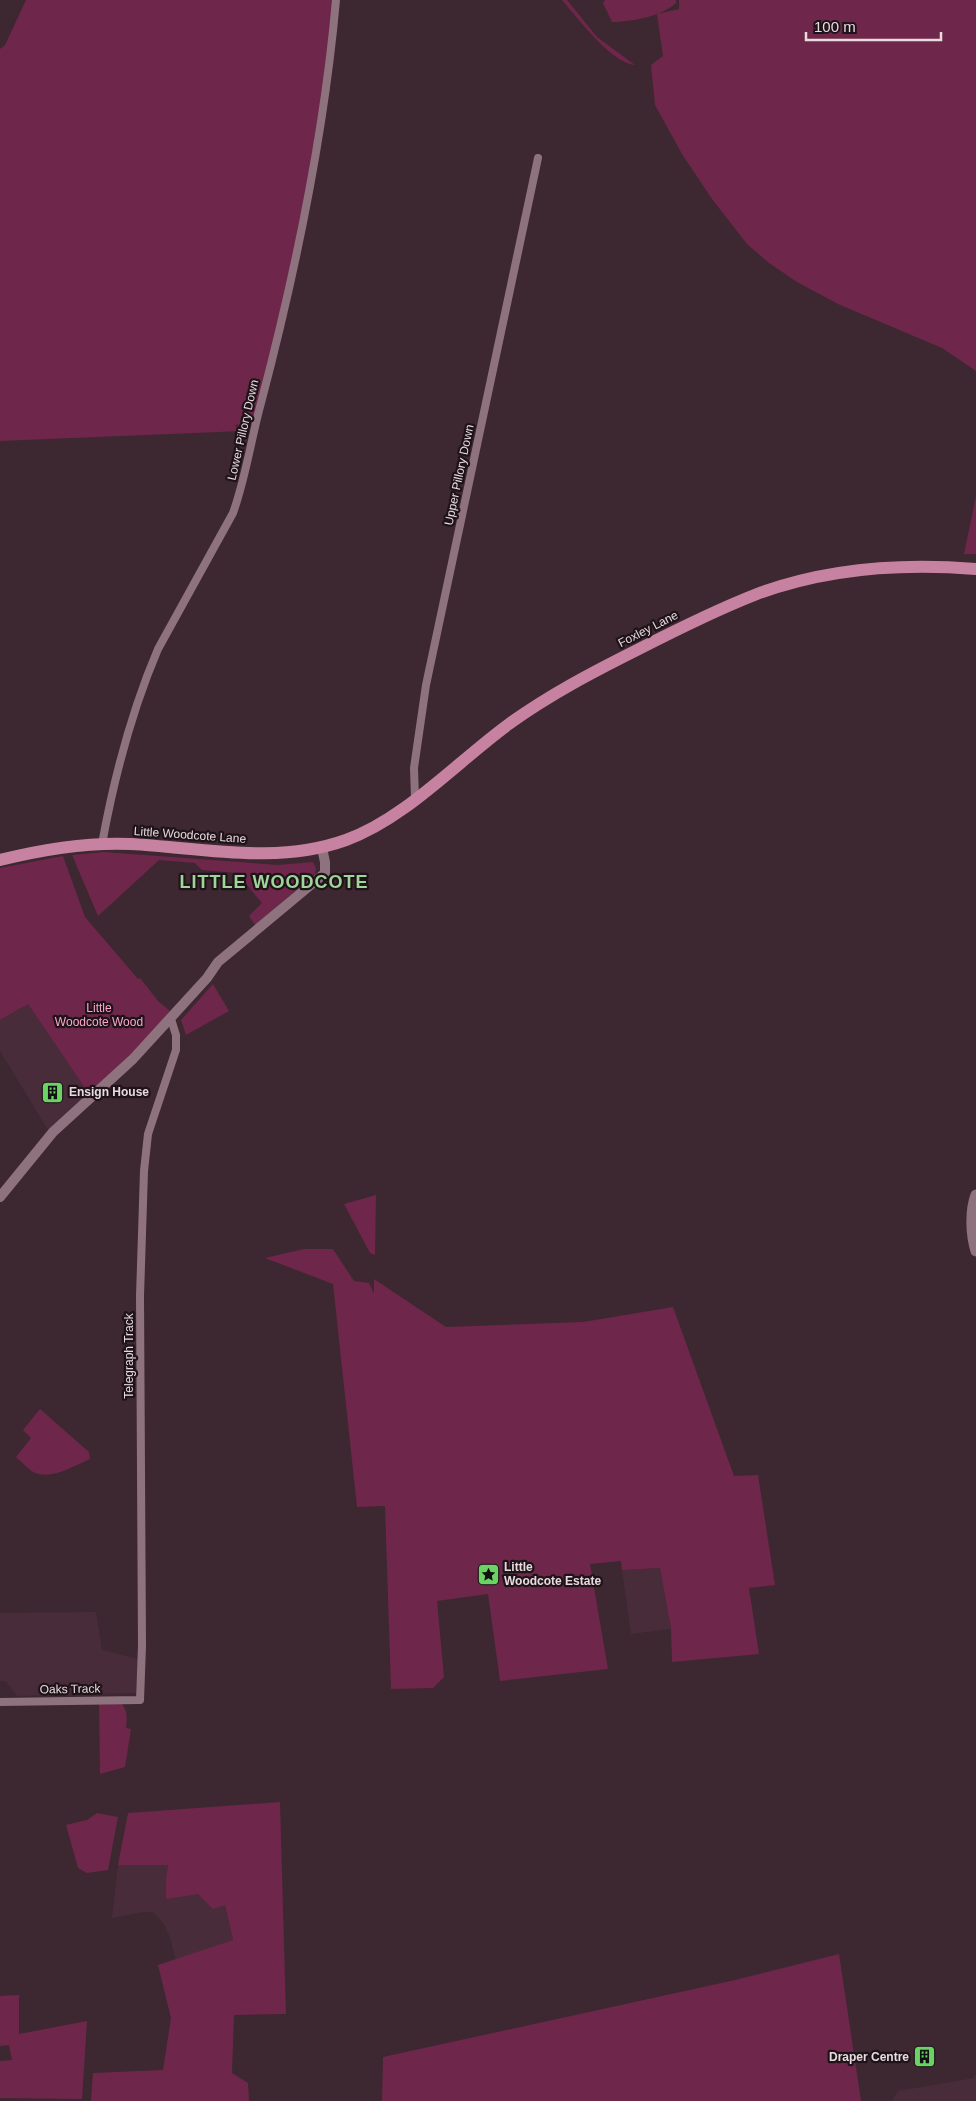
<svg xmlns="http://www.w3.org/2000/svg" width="976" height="2101" font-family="Helvetica,sans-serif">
<rect width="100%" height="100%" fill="#3d2730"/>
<path fill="#492c39" d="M28,1004L89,1094L48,1130L0,1051V1020Z
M660,1568L671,1629L631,1634L622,1570Z
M96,1612L102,1650L138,1659L136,1693L17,1696L6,1681H0V1613Z
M168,1864L166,1879L204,1898L225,1905L233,1940L176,1960L170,1938L164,1924L153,1912H144L112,1918L118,1865Z
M976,2074V2101H892L898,2091L974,2078Z"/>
<path fill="#6e274a" d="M26,0H333L317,136L282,313L252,424L234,425L243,431L0,441V49L5,45Z
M562,0H567L597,37L635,65C612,64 577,17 562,0Z
M605,0H676V3C663,16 630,22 612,22L603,3Z
M679,0H976V371L942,348L838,304L797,282L769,263L747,244L712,199L682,154L655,105L651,65L663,56L657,14L679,9Z
M976,496V554H964Z
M104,852L278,865L313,862L316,868L315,874L255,925L249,916L262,903L237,873L202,870L195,863L159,860L98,916L72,855Z
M63,856L85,917L138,979L140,978L158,1001L170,1011L131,1058L89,1094L28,1004L0,1020V868Z
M213,984L229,1011L186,1035L181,1020Z
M376,1195L375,1255L370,1253L344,1204Z
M304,1249H333L354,1281L369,1283L374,1294V1279L446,1327L583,1322L673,1307L734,1476L758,1475L775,1585L749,1588L759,1654L672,1662L671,1629L660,1568L622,1570L621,1561L590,1564L608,1669L500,1681L488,1594L437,1601L444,1677L433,1688L391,1689L385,1506L357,1507L333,1284L265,1258Z
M40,1409L89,1452L90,1459C76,1465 55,1478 39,1474C31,1473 23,1463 16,1457L31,1438L23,1430Z
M99,1703H121C128,1711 127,1717 126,1728L131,1729L125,1767L100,1774Z
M280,1802L286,2014L234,2015L232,2073L248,2083L249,2101H91L93,2073L163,2070L171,2018L158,1965L233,1940L225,1905L213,1909L198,1894L166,1899V1879L168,1865H118L128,1813Z
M97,1813L118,1817L108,1870L87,1873L78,1868L66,1825L87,1820Z
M839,1954L861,2101H382L383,2057L735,1980Z
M19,1995V2034L87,2021L82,2099L0,2098V2061L12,2060L9,2045L0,2046V1996Z"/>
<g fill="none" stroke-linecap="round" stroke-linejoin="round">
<path stroke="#8e737e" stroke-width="8" d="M415,798L414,768L426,685L538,158
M102,844C114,778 132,710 158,649L233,513C246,477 251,439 261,403C296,270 324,136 336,0
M0,1702L140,1700L142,1646L140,1296L144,1171L148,1134L176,1050V1035L171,1019"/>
<path stroke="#8e737e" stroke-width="10" d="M0,1197L53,1132L133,1059L207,978L218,962L325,873V862L322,848"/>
<path stroke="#8e737e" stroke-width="11" d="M976,1195C970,1211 971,1235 976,1251"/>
<path stroke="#c682a0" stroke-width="12" d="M0,860C44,849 86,842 131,844C203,848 276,865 346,840C405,819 458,761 509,724C549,695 593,672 637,650C676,630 716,610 757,594C827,568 902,563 976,569"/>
</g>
<defs>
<symbol id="building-square" viewBox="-11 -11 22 22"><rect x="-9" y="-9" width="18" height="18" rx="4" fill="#6ad363" stroke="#1d1318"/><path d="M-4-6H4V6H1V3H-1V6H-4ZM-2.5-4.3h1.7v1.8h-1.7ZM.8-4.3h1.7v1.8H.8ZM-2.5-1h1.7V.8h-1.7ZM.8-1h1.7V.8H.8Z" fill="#111"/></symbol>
<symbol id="sight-square" viewBox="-11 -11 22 22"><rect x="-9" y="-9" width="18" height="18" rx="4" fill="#6ad363" stroke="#1d1318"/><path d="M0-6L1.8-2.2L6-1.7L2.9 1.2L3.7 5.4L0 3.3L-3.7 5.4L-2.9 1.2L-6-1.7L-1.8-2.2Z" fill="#111"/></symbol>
</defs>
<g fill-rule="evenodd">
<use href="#building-square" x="40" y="1080" width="25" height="25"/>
<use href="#sight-square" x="476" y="1562" width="25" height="25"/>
<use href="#building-square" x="912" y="2044" width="25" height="25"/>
</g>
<g text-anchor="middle" stroke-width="4.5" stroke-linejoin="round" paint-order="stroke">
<g font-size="12" fill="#e9dadf" stroke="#1d1318">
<text transform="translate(243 430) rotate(-77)" y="4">Lower Pillory Down</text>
<text transform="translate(459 475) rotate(-78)" y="4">Upper Pillory Down</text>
<text transform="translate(648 629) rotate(-27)" y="4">Foxley Lane</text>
<text transform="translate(190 835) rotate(4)" y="4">Little Woodcote Lane</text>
<text transform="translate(129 1356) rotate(-90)" y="4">Telegraph Track</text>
<text transform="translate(70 1689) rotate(-1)" y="4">Oaks Track</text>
</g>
<g font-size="12" fill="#ffa5cc" stroke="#1d1318">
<text x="99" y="1012">Little<tspan x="99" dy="14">Woodcote Wood</tspan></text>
</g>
<g font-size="12" font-weight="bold" fill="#e9dadf" stroke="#1d1318" text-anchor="start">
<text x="69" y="1096">Ensign House</text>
<text x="504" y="1571">Little<tspan x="504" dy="14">Woodcote Estate</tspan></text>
<text x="909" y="2061" text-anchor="end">Draper Centre</text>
</g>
<g font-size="18" font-weight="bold" letter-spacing="1" fill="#9fd599" stroke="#1d1318">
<text x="274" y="888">LITTLE WOODCOTE</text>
</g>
</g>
<path d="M806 32v8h135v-8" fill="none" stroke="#e9dadf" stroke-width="2.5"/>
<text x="814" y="32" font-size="15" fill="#e9dadf" stroke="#1d1318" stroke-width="4" paint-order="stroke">100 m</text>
</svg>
